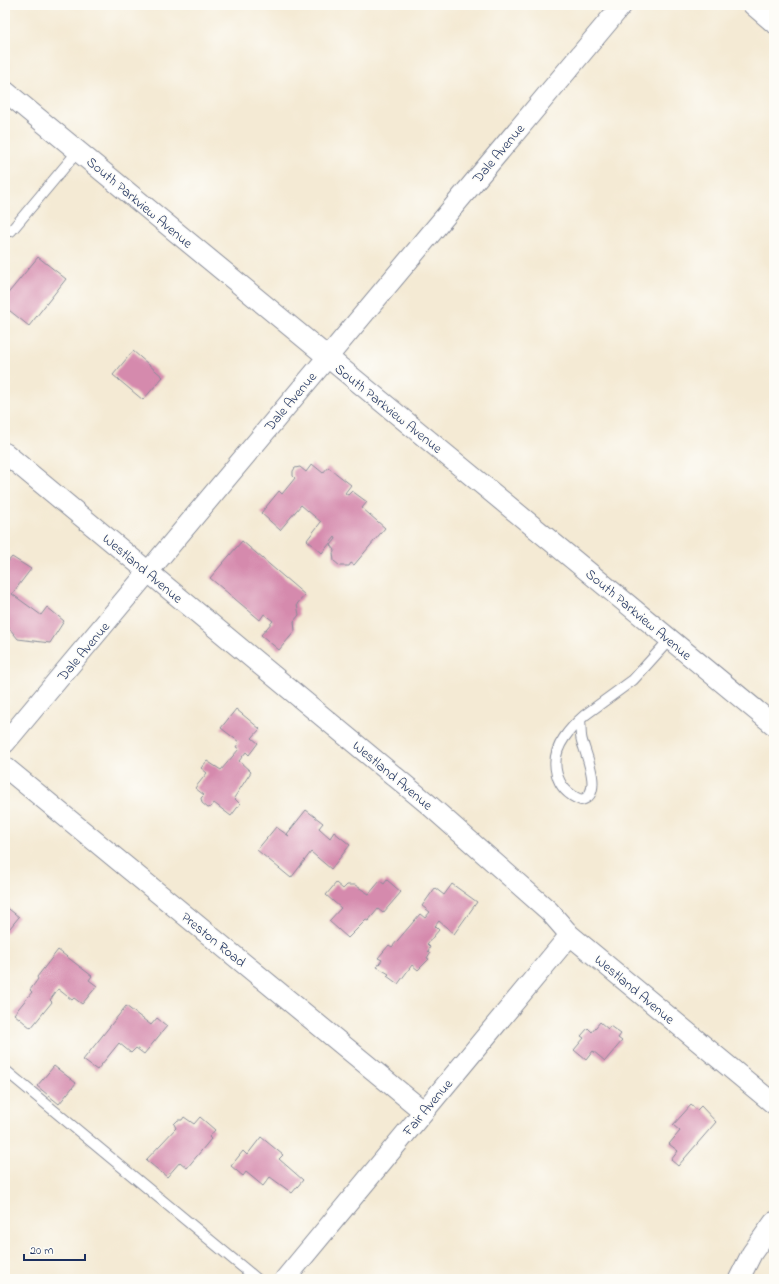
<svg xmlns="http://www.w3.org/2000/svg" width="779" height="1284" font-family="'Indie Flower',sans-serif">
<rect width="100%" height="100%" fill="#fdfcf7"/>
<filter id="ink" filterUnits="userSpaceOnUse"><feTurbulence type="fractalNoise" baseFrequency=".025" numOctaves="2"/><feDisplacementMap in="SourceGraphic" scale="8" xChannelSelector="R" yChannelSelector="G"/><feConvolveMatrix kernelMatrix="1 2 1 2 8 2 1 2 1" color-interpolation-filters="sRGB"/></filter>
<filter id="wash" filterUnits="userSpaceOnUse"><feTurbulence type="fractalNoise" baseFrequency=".012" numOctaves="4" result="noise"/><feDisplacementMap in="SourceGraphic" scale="16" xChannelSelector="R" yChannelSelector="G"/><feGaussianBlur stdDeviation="0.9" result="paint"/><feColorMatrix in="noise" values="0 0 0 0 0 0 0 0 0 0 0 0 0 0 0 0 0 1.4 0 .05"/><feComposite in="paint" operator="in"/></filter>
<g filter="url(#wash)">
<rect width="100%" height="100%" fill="#f4ead4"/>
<g id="blocks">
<path fill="#d58aad" d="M38,257L66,279L29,326L5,307V297Z
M133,351L163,377L143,400L113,375Z
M312,464L323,473L328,467L351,485L345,493L348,495L352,491L367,502L362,508L385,528L354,565L351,563L349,566H340L334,561L333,553L335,550L331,545L336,539L335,537L322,553L307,540L321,522L301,505L280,530L261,513L279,491L282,494L295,478L293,476V471L295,468L300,467L306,472Z
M242,541L305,595L297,604L299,615L294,621L295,631L279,650L261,635L273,621L264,614L260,620L210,578Z
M12,557L31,569L12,594L41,615L47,607L64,621L50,643L18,639L5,623V565Z
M236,709L260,729L252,738L258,743L249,755L246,752L239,761L251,772L234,798L240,804L231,816L214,803L211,807L208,808L202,803L201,798L204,795L195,788L207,773L201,768L207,761L221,770L239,749L236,747L239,742L221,728Z
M306,810L323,823L319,828L330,838L334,832L350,845L331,869L311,852L291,878L257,850L276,827L289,836L287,834Z
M387,880L401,892L383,913L378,909L368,921L366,920L348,938L329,921L341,908L326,895L336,883L343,889L347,885H355L369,894L380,881L384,884Z
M452,884L477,902L454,934L439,921L435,926L439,930L427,944L430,947L428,951L430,953L427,958L429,959L418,970L412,965L398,984L387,976L389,974L377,967L382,960L378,958L389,945L392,947L420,914L425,918L430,912L422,906L435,888L444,895Z
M5,906L19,917L5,934Z
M58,950L92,976L89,980L97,986L82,1004L74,998L72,1000L58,989L50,1000L52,1002L31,1028L14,1014L32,992L30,990L38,979L37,977Z
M126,1006L151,1025L157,1018L167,1026L144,1054L136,1048L131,1053L119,1043L97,1070L83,1060Z
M600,1022L608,1029L610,1026L621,1034L618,1038L622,1041L605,1061L593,1051L586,1060L574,1050L584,1038L581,1036L588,1028L592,1032Z
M54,1066L76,1083L59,1104L37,1086Z
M691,1105L697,1110L701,1106L716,1122L678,1166L671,1160L678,1151L669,1144L680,1131L673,1125Z
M184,1117L194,1124L200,1117L215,1130L209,1137L211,1139L187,1168L180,1162L167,1177L146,1160L176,1128L174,1124L178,1120H182Z
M261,1137L283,1155L279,1159L303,1180L292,1193L270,1177L263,1186L246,1172L243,1176L231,1166L243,1151L247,1155Z"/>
</g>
</g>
<g filter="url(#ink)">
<use href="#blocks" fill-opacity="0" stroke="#888c99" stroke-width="1"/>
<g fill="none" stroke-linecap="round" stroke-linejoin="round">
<defs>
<path id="lane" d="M11,231L78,151
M580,720C581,727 580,735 582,741C586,755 604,795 581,800C555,790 548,761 564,738C570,729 577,722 585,715L633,680L670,639
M5,1070L257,1279"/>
<path id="street" d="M753,5L774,23
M5,91L774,725
M5,453L428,804L549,911L570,935L774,1104
M5,743L622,5
M5,767L423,1111
M285,1279L570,935
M739,1279L752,1253L774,1222"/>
</defs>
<use href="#lane" stroke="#888c99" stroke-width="12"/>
<use href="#street" stroke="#888c99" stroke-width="22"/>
<use href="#lane" stroke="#fff" stroke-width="10"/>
<use href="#street" stroke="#fff" stroke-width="20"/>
</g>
</g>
<g text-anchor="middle" stroke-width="3" stroke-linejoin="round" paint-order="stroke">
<g font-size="14" fill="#1b2f5e" stroke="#fdfcf7">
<text transform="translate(498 153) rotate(-50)" y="5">Dale Avenue</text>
<text transform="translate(140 202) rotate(40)" y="5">South Parkview Avenue</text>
<text transform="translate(290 401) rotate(-50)" y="5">Dale Avenue</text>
<text transform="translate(389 408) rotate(39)" y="5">South Parkview Avenue</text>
<text transform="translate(143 568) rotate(40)" y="5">Westland Avenue</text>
<text transform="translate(639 614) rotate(40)" y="5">South Parkview Avenue</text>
<text transform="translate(83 651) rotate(-50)" y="5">Dale Avenue</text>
<text transform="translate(393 775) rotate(40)" y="5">Westland Avenue</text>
<text transform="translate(214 939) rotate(39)" y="5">Preston Road</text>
<text transform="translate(635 989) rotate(40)" y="5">Westland Avenue</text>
<text transform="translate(427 1107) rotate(-50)" y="5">Fair Avenue</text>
</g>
</g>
<rect width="779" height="1284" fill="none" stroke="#fdfcf7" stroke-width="20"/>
<path d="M24 1254v6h61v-6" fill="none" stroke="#1b2f5e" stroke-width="2"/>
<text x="30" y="1254" font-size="12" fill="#1b2f5e" stroke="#fdfcf7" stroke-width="3" paint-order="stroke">20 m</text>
</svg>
